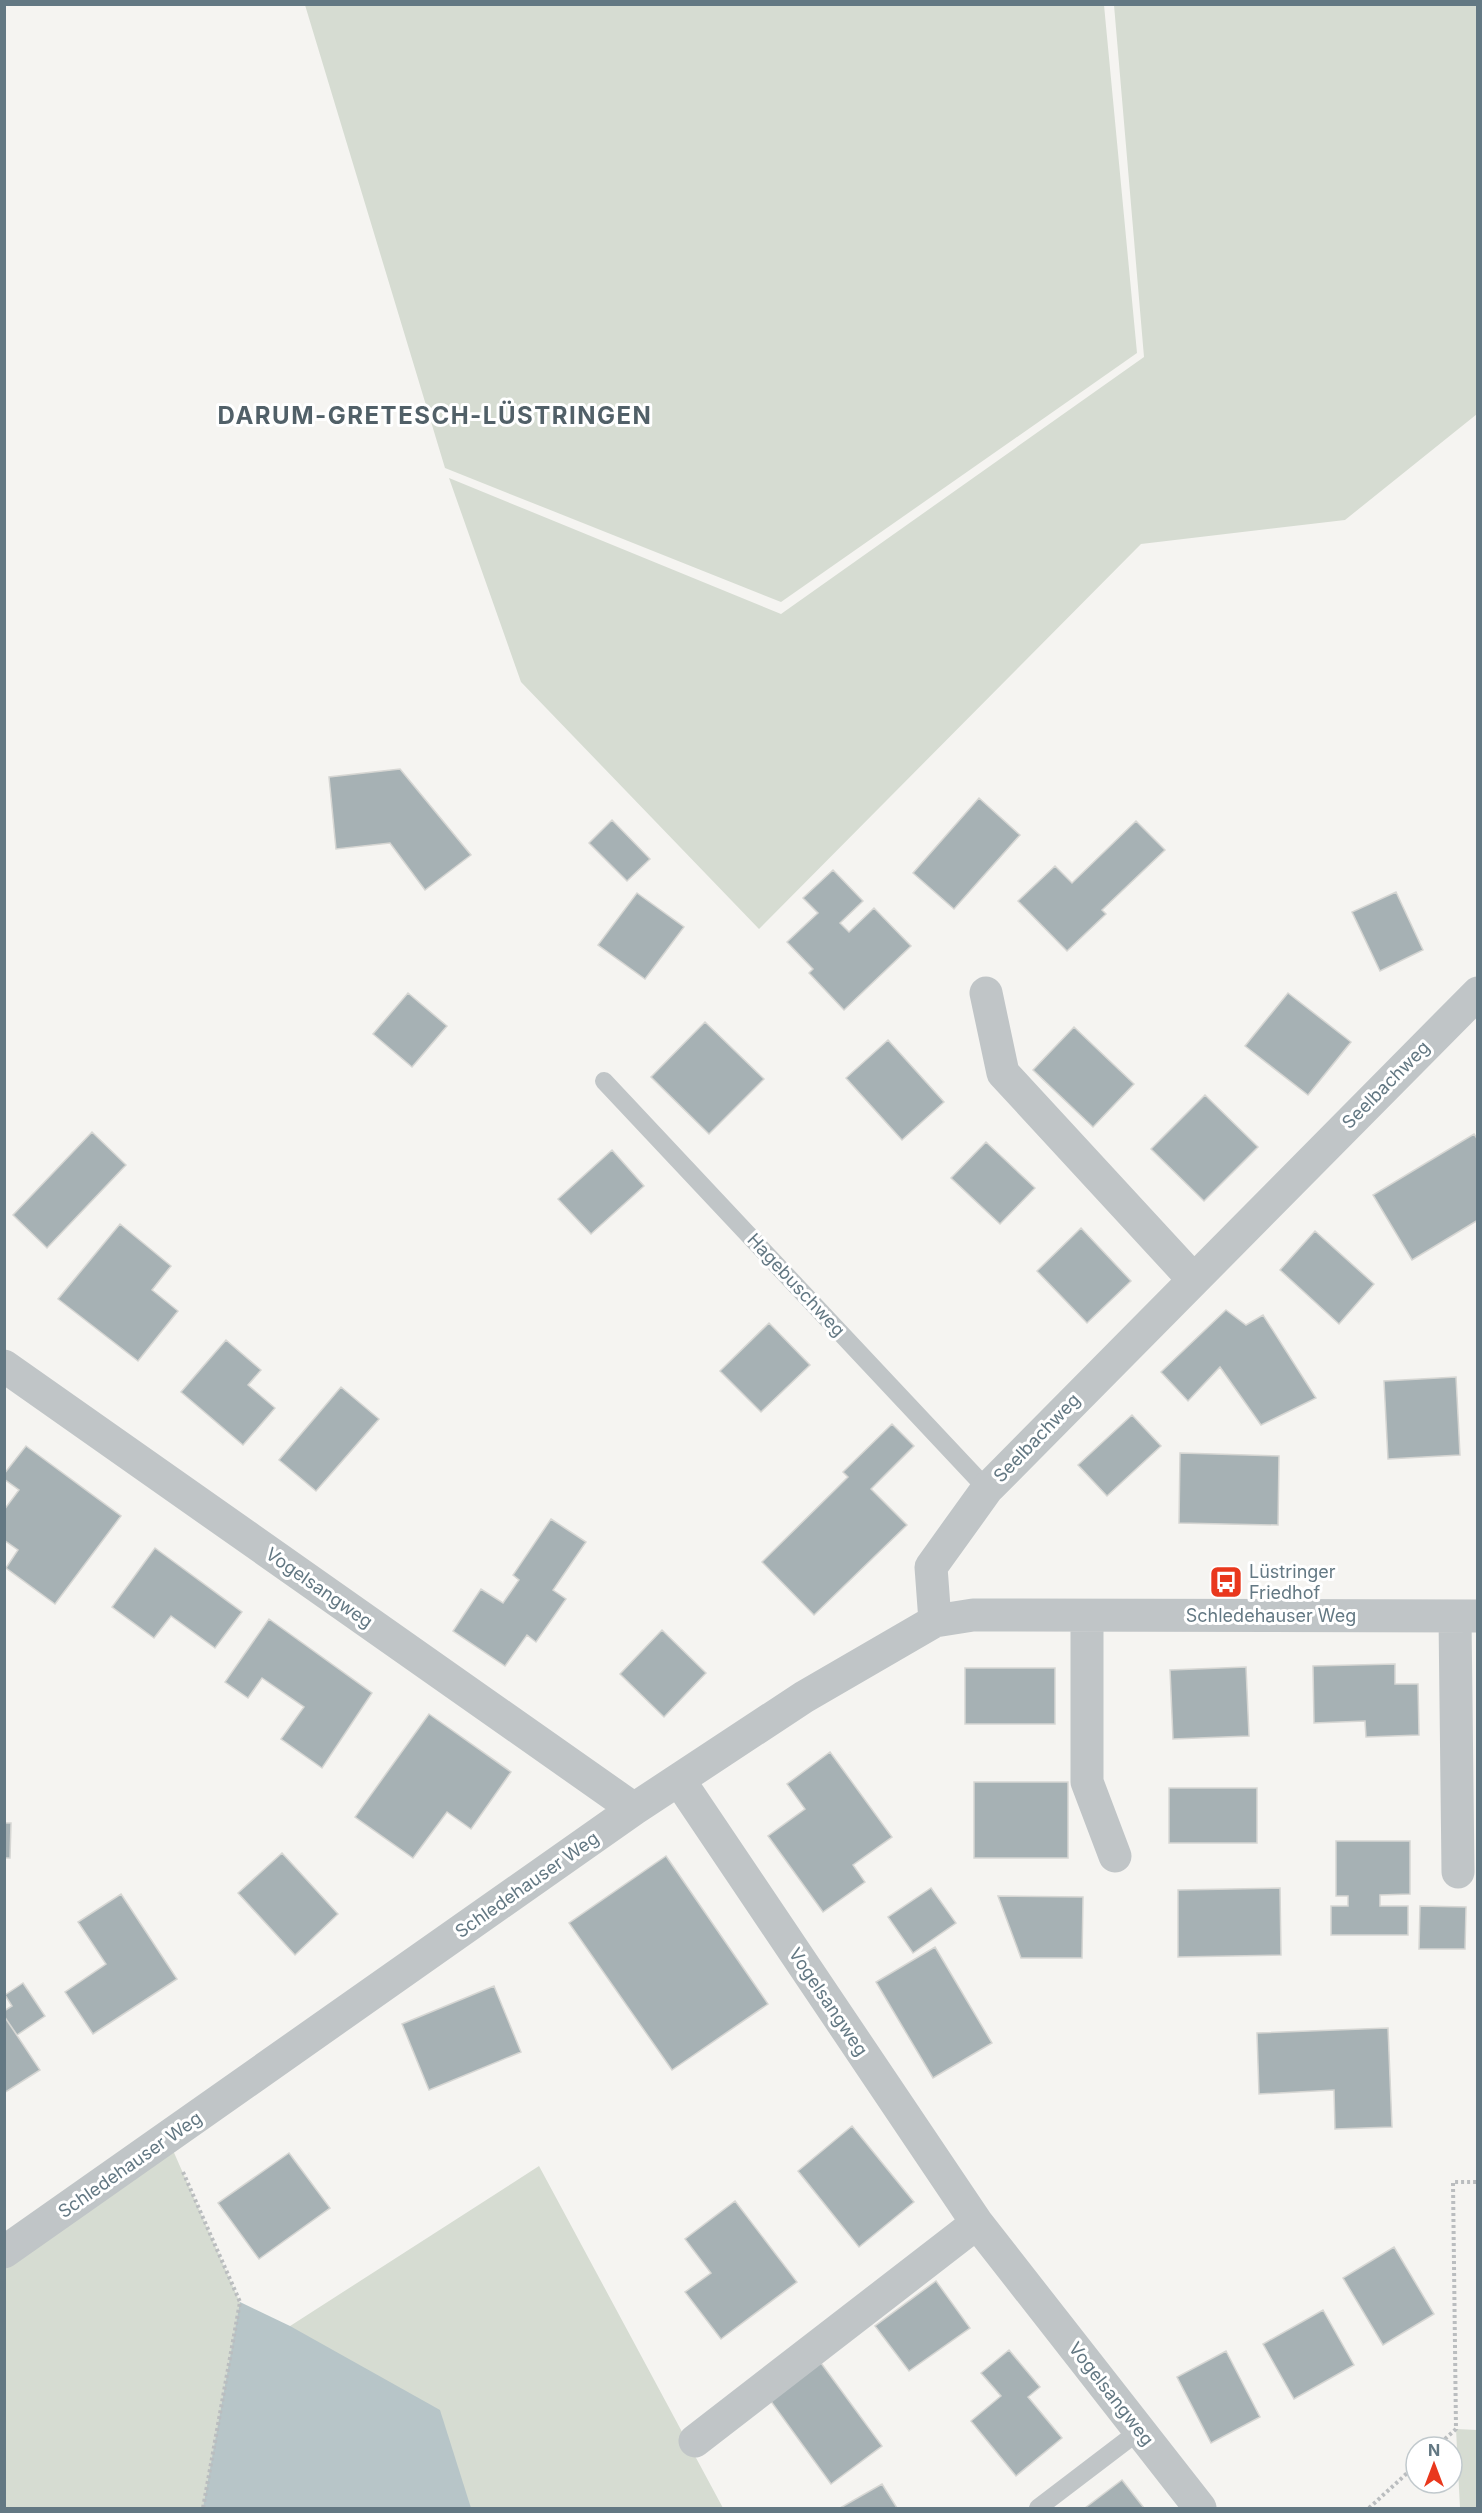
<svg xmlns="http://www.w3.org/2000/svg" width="1482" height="2513" font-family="Inter,sans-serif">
<rect width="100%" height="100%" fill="#f5f4f1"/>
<path fill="#d6dcd2" d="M305,5H1104L1137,353L781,602L445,468Z
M1114,5H1477V414L1345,520L1141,544L759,929L521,682L449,478L781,614L1144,357Z
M168,2139L259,2346L539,2166L723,2508H5L4,2252Z
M1456,2429L1477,2430V2508H1460Z"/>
<path fill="#b7c5c8" d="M240,2302L290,2326L440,2410L471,2508H203Z"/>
<path fill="#a6b1b4" stroke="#d6d6d3" stroke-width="1.5" d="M400,769L471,855L425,890L390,843L336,849L329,777Z
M979,798L1020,835L954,909L913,873Z
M612,820L650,859L627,881L589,843Z
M1136,821L1165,850L1102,910L1106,914L1067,951L1018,901L1055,866L1072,883Z
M833,870L863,901L840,923L849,932L874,908L911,946L844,1010L809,973L813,969L787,942L818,913L803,898Z
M1396,892L1423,950L1380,971L1352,912Z
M637,893L684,927L645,979L598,945Z
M408,993L447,1026L412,1067L373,1034Z
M1288,993L1351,1042L1308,1095L1245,1046Z
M705,1022L764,1079L709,1134L651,1077Z
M1074,1027L1134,1084L1093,1127L1033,1070Z
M888,1040L944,1102L902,1140L846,1078Z
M1205,1095L1258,1147L1204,1201L1151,1149Z
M92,1132L126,1165L47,1248L13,1215Z
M1474,1134L1478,1140V1220L1412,1260L1373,1195Z
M986,1142L1035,1188L1000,1224L951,1178Z
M612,1150L644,1186L591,1234L558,1199Z
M120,1224L171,1266L152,1290L178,1311L138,1361L58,1299Z
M1081,1228L1131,1281L1087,1323L1037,1271Z
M1315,1231L1374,1284L1339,1324L1280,1270Z
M1226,1310L1246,1325L1263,1315L1316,1398L1261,1425L1220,1367L1188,1401L1161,1372Z
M769,1323L810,1365L761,1412L720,1371Z
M226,1340L261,1370L248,1385L275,1408L243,1445L181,1392Z
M1456,1377L1460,1455L1388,1459L1384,1381Z
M341,1387L379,1419L316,1491L279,1460Z
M1132,1415L1161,1446L1107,1496L1078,1465Z
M892,1424L914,1446L871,1489L907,1525L814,1615L762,1562L848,1477L843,1472Z
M26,1446L121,1516L55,1604L6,1568L18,1550L4,1540V1510L19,1490L4,1479V1474Z
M1180,1453L1279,1456L1278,1525L1179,1523Z
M551,1519L586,1542L553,1590L566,1599L536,1642L527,1635L505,1666L453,1631L481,1589L503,1603L519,1580L513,1575Z
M155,1548L242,1612L215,1648L171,1616L154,1638L112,1607Z
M269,1619L372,1693L322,1768L281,1739L304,1707L262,1678L248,1698L225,1682Z
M662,1630L706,1673L664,1717L620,1674Z
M1395,1664V1684H1418L1419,1735L1366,1737L1365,1721L1314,1723L1313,1666Z
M1246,1667L1249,1736L1173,1739L1170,1670Z
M965,1668H1055V1724H965Z
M429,1714L511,1772L471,1829L447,1812L413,1858L355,1817Z
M830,1752L892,1837L853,1865L865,1882L823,1912L768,1836L805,1809L787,1784Z
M974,1782H1068V1858H974Z
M1169,1788H1257V1843H1169Z
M4,1823H11L10,1858H4Z
M1336,1841H1410V1894L1380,1895V1906H1408V1935H1331V1906H1348V1896H1336Z
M282,1853L338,1914L295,1955L238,1893Z
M666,1856L768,2004L672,2070L569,1923Z
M931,1888L956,1923L913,1953L888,1917Z
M1280,1888L1281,1955L1178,1957V1890Z
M121,1894L177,1979L93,2034L65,1992L106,1964L78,1922Z
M998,1896L1083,1897L1082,1958H1021Z
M1420,1906L1466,1907L1465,1949H1419Z
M935,1947L992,2043L933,2078L876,1982Z
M23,1983L45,2016L17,2035L4,2016V2011L12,2006L5,1995Z
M494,1986L521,2052L429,2090L402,2024Z
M4,2016L40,2070L4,2093Z
M1388,2028L1392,2127L1335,2129L1334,2090L1259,2094L1257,2033Z
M852,2126L914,2202L859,2247L798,2171Z
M289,2153L330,2208L259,2259L218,2203Z
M735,2201L797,2282L721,2339L685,2292L711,2273L685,2239Z
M1394,2247L1434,2314L1383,2345L1343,2278Z
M936,2281L970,2328L909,2371L875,2326Z
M1323,2310L1354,2365L1294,2399L1263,2344Z
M1009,2350L1040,2387L1028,2397L1062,2438L1016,2476L971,2421L1001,2396L981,2373Z
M1226,2351L1260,2417L1211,2443L1177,2377Z
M821,2363L882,2446L831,2484L770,2400Z
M1122,2480L1144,2508H1085Z
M882,2484L897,2508H840Z"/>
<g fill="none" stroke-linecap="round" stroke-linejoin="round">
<path stroke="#babdbf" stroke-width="4" stroke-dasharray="3 3" stroke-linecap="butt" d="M183,2172L240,2302L203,2508
M1436,2447L1456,2429L1453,2182H1478
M1369,2508L1416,2465"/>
<path stroke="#c0c5c7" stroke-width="18" d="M604,1081L987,1489
M1038,2508L1139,2431"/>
<path stroke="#c0c5c7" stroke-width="33" d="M986,993L1003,1073L1193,1279
M4,1366L634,1809
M1087,1617V1782L1115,1856
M1455,1617L1458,1872
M935,1621L931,1567L987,1489L1478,993
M679,1780L977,2223L1200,2508
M4,2252L634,1809L804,1697L935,1621L973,1615L1478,1616
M695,2441L977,2223"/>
</g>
<defs>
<symbol id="bus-square" viewBox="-11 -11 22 22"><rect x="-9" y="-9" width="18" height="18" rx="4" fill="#e9381d" stroke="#fff"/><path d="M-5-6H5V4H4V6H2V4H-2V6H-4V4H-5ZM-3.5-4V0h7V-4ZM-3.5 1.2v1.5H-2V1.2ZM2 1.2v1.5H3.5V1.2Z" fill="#fff"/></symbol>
</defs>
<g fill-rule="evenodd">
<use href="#bus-square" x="1207" y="1563" width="38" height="38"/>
</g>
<g text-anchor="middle" stroke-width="6" stroke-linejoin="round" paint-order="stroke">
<g font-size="18" fill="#637883" stroke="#fff">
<text transform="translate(1386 1085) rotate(-45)" y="6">Seelbachweg</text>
<text transform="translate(796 1285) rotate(47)" y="6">Hagebuschweg</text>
<text transform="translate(1037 1438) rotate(-46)" y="6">Seelbachweg</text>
<text transform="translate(319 1588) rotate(35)" y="6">Vogelsangweg</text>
<text x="1271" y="1622">Schledehauser Weg</text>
<text transform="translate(527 1885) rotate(-35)" y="6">Schledehauser Weg</text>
<text transform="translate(828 2002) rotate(56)" y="6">Vogelsangweg</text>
<text transform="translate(130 2165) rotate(-35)" y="6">Schledehauser Weg</text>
<text transform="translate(1111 2394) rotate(52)" y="6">Vogelsangweg</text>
</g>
<g font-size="18" fill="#637883" stroke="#fff" text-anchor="start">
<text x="1249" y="1578">Lüstringer<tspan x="1249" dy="21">Friedhof</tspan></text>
</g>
<g font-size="24" font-weight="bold" letter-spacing="1.5" fill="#516068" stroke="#fff">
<text x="435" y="424">DARUM-GRETESCH-LÜSTRINGEN</text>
</g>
</g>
<rect width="1482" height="2513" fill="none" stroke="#637883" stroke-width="12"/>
<g transform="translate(1434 2465)"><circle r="28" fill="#ffffff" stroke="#c1c9cd" stroke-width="1.5"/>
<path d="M0-4.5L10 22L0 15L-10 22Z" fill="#e9381d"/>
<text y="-9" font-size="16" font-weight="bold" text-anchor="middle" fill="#637883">N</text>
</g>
</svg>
